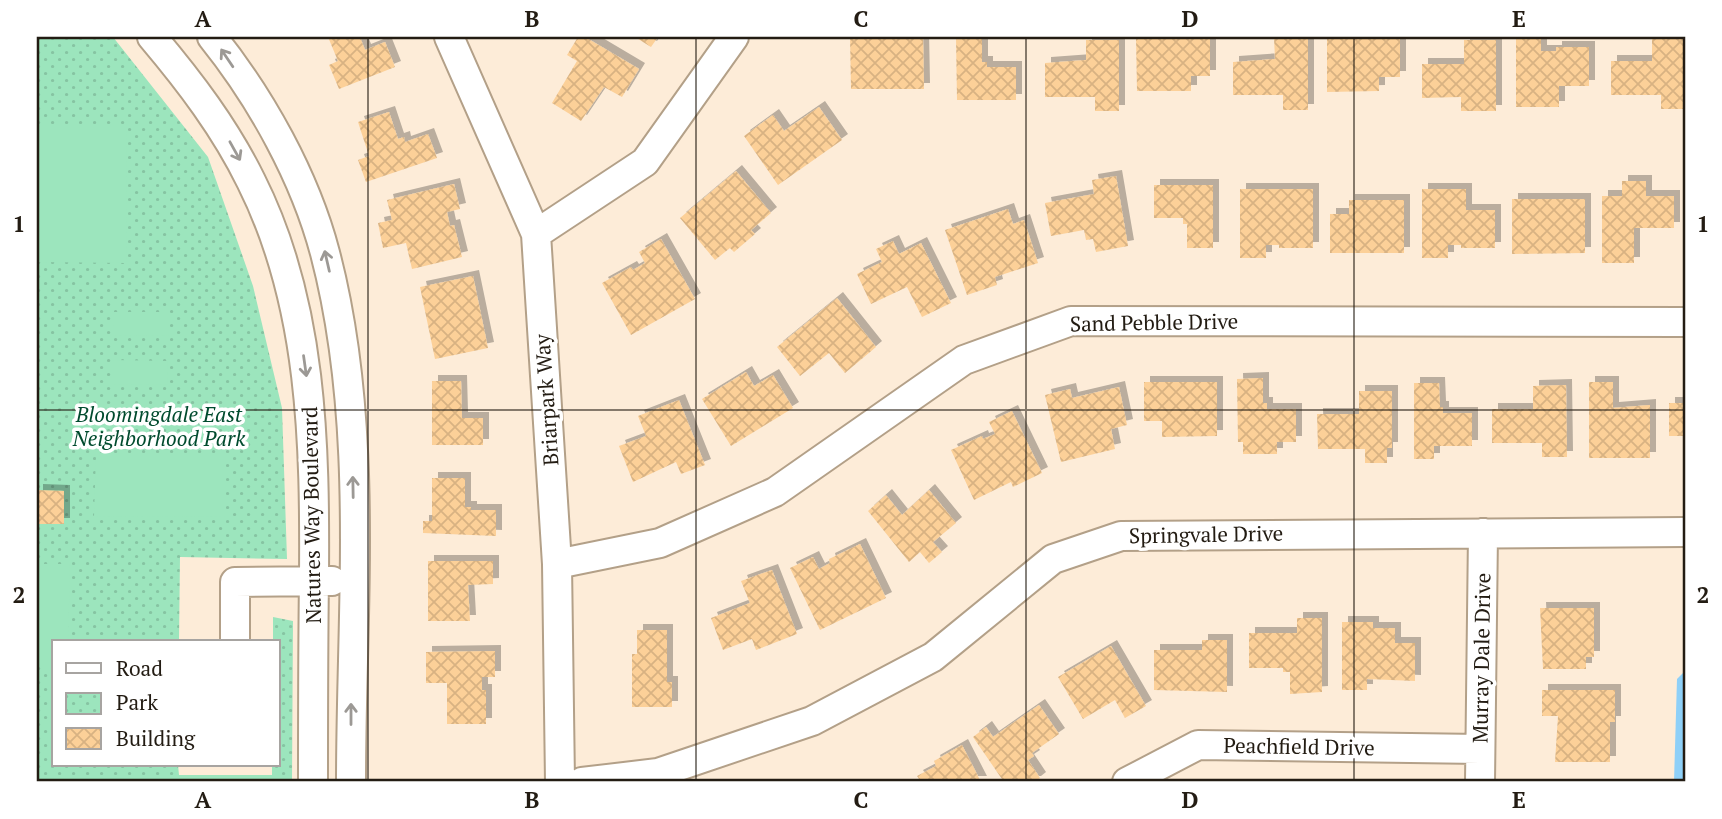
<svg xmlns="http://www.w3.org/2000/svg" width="1722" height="819" font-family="'PT Serif',serif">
<defs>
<pattern id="park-dots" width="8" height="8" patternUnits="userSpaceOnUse" patternTransform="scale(1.75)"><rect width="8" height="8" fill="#9ce5bd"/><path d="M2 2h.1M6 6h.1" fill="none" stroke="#86c4a2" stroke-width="1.8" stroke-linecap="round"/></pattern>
<pattern id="building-cross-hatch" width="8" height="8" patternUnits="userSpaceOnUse" patternTransform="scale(1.75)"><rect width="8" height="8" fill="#fcd098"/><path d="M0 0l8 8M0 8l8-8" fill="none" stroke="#d8b282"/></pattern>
<filter id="shadow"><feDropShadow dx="6" dy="-6" stdDeviation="0" flood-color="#0004"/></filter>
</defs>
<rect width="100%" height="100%" fill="#fdecd8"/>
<path fill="url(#park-dots)" d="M37,37H113L208,157L253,286L282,408L287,559L180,557L179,642H54V765H178L179,775H272V765H278V642H273V617L293,621L292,782H37Z"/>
<path fill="#9ce5bd" d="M37,126H127L126,263L37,262Z
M114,312H169V336L114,335Z
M113,360L168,361L167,385L113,384Z
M96,456H226V517L94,516Z
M37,564H70L68,642H54V666H37Z"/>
<path fill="#8ed0f8" d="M1685,671V782H1674L1677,679Z"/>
<path fill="url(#building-cross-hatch)" filter="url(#shadow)" d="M328,37H360L365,50L385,42L395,67L339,89L329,65L338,61Z
M578,37H585L639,69L622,97L604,87L581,121L552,103L577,61L567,55Z
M635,37H658L651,47Z
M850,37H923L924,89H851Z
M956,37H982V62H987V67H1016V100H957Z
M1136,37H1210V76H1191V91H1137Z
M1327,37H1400V77H1379V91L1327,92Z
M1684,37L1685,109H1661V95H1611V61H1652V38Z
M1274,38H1308V110H1283V95H1233V62L1275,59Z
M1516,38H1541V51H1556V47H1589V86H1559V107H1516Z
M1086,40H1119V111H1095V97H1045V63L1086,60Z
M1464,40H1496V111H1461V97L1422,98V64H1464Z
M819,107L842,140L778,185L744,136L773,115L784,131Z
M389,112L398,139L404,137L405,142L428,134L437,158L366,182L358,160L369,156L358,122Z
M736,171L771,213L751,230L755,234L734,252L730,248L715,260L680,218Z
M1116,176L1128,246L1096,252L1093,239L1086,240L1084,230L1051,236L1045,203L1094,194L1092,180Z
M1622,181H1646V196H1674V228H1634V263H1602V196H1622Z
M454,184L460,209L447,212L450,226L454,225L462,257L412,269L406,243L383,248L378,223L392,220L387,200Z
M1154,185H1213V248H1187V224H1183V218H1154Z
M1240,189H1313V248H1279V245H1266V258H1240Z
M1422,189H1466V210H1495V248H1461V245H1448V258H1422Z
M1512,199H1585V253L1512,254Z
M1349,200H1404V253H1330V214H1349Z
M1008,209L1013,224L1024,220L1038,263L995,277L997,285L967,295L945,230Z
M661,239L695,299L631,335L602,283L631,267L633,270L645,263L639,252Z
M893,241L899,254L921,243L951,303L922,317L907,287L871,304L857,274L882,262L876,249Z
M473,276L488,348L435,359L420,287Z
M837,298L876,347L845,373L829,353L800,376L777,347Z
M746,372L754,386L773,375L793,408L731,446L702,399Z
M1263,378V403H1267V409H1296V442H1277V454H1243V442H1238L1237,379Z
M432,381H461L462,418H483V445H432Z
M1144,382H1217V436L1162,437V421H1144Z
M1589,382H1613V408L1650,405V458H1589Z
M1414,383H1439L1440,407H1443V413H1472V446H1434V459H1414Z
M1566,385L1567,457H1542V443H1492V409H1533V386Z
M1119,387L1127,425L1111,429L1115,449L1061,462L1045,395L1070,389L1072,398Z
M1359,391H1392V448H1387V463H1365V449H1318L1317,414H1359Z
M679,400L705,465L681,474L676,462L633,482L619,446L646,436L638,416Z
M1669,403H1685V436H1669Z
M1012,411L1042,473L1013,487L1011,482L974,500L951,450L982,436L983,439L995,434L989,422Z
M432,478H465V507H471V510H496V536L423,533V521H432Z
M37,490L64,491V524H37Z
M929,490L956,523L933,542L942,552L929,563L920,552L909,562L868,511L886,495L902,515Z
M860,544L886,598L820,630L790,568L813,557L819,569L830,563L829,559Z
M428,561H493V584L468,585L470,621H428Z
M772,570L797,634L756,650L752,639L723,650L711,618L750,603L741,581Z
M1540,608H1594V657H1586V669H1543Z
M1297,618H1322V692L1290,694V672H1283V668H1249V633H1297Z
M1342,622H1373V628H1395V643H1415V681L1367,679V690H1342Z
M637,630H667V682H672V707H632V654H637Z
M1202,640H1227V692L1154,690V650H1202Z
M1111,646L1146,706L1125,718L1115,700L1083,719L1058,677Z
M495,651V677H482V690H486V724H447V683H426V652Z
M1542,690H1615V722H1610V762H1555L1558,716H1542Z
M1039,705L1059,734L1032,753L1034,756L1028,760L1040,778L1035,782H1004L973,737L986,727L993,737Z
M962,745L981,782H921L917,776L936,766L934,761Z"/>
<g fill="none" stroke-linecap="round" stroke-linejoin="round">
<defs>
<path id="minor" d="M152,37C190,82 225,128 251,181C313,304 315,445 314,580C313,648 313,715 313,782
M212,37C261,98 305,177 325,253C370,424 351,607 351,782
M449,37L536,234L557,564L560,782
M536,234L645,162L734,37
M557,564L660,543L775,492L964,360L1071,321L1685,322
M235,642V582L332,581
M582,782L658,773L812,721L933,657L1053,559L1121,536L1685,532
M1127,782L1198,745L1480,749
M1480,782L1483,533"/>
</defs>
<use href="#minor" stroke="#b3a088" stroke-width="32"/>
<use href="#minor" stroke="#fff" stroke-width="28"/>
</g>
<defs><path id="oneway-shaft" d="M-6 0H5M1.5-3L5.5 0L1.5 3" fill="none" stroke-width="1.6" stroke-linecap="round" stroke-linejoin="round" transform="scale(1.75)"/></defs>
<g stroke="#9c9995">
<use href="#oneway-shaft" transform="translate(227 58) rotate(-124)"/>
<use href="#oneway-shaft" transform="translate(235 151) rotate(61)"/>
<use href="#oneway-shaft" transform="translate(327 261) rotate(-103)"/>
<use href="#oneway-shaft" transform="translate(305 366) rotate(82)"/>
<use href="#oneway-shaft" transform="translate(353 487) rotate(-91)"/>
<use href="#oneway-shaft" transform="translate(351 714) rotate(-90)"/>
</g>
<path fill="none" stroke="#231c13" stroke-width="2" stroke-opacity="0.55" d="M368,37V782M696,37V782M1026,37V782M1354,37V782M37,410H1685"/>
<g text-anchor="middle" stroke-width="7" stroke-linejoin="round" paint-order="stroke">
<g font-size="21" fill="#231c13" stroke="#fff">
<text transform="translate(1154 323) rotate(-1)" y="7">Sand Pebble Drive</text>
<text transform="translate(547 400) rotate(-94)" y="7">Briarpark Way</text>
<text transform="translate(312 515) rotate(-91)" y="7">Natures Way Boulevard</text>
<text transform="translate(1206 535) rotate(-1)" y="7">Springvale Drive</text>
<text transform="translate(1482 658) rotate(-89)" y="7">Murray Dale Drive</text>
<text transform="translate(1299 747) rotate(1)" y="7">Peachfield Drive</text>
</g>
<g font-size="21" font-style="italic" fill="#004b2e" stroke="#fff">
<text x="159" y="422">Bloomingdale East<tspan x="159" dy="24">Neighborhood Park</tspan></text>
</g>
</g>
<rect width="1722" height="819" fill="none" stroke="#ffffff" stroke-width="77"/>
<rect x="52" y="640" width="228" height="126" fill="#ffffff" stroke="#a7a4a1" stroke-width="2"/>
<rect x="66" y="663" width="35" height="10" fill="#ffffff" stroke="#a7a4a1" stroke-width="2"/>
<text x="116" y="676" font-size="21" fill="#231c13">Road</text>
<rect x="66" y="693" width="35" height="21" fill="url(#park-dots)" stroke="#a7a4a1" stroke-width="2"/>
<text x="116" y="710" font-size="21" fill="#231c13">Park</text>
<rect x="66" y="728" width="35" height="21" fill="url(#building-cross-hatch)" stroke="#a7a4a1" stroke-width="2"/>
<text x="116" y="746" font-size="21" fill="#231c13">Building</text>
<rect x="38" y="38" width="1646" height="742" fill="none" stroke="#231c13" stroke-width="2.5"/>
<g font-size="23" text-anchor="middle" font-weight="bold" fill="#231c13">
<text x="203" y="27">A</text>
<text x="532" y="27">B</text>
<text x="861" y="27">C</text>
<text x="1190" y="27">D</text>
<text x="1519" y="27">E</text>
<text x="19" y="232">1</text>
<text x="1703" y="232">1</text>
<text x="19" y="603">2</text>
<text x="1703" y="603">2</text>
<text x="203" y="808">A</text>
<text x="532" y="808">B</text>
<text x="861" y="808">C</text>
<text x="1190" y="808">D</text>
<text x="1519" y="808">E</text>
</g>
</svg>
